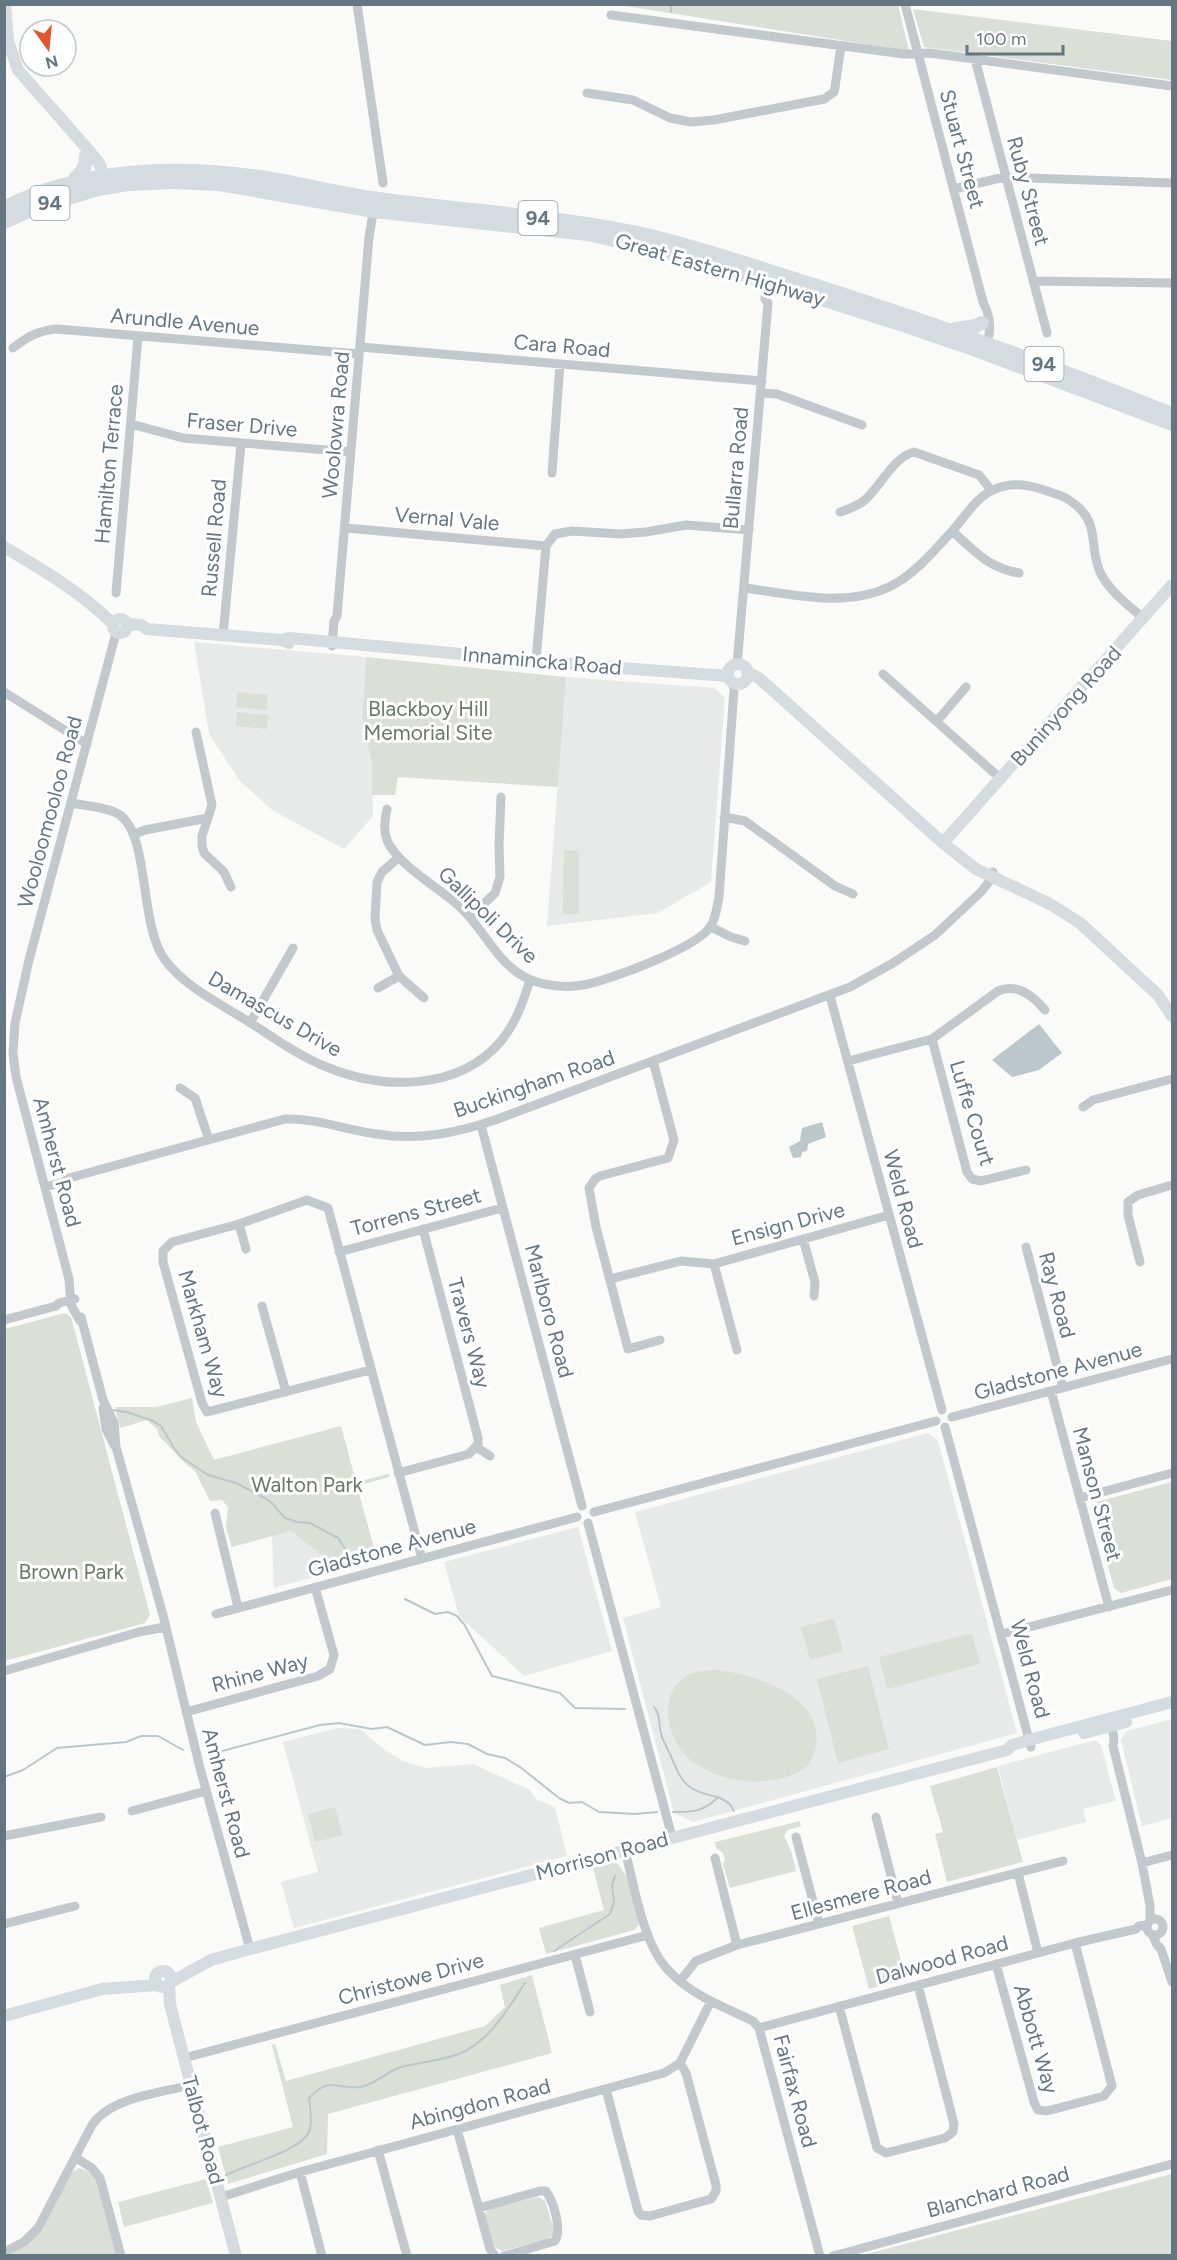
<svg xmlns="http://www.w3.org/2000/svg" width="1177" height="2260" font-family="Figtree,sans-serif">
<rect width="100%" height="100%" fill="#fafaf8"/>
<path fill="#e8e9e9" d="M194,642L366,657L362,724L372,762L373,816L344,849L272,810L239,780L209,734Z
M566,677L715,688L725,698L711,882L658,913L547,926Z
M928,1433L938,1441L1017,1733L693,1822L674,1813L623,1618L661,1607L635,1512Z
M578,1527L612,1651L524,1676L459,1616L444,1562Z
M291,1531L340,1570L274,1588L272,1536Z
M1172,1719V1818L1142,1826L1121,1740L1127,1731Z
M337,1728L360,1729L382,1748L403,1761L426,1768L473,1764L530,1790L536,1799L555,1807L567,1856L294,1928L281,1882L318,1872L283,1742Z
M1095,1740L1101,1745L1116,1801L1083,1809L1086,1822L1017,1840L998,1766Z"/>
<path fill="#dadfd7" d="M619,5H898L909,51Z
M913,9L1172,41V80L924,47Z
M366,657L566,677L558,787L398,777L395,795H372V762L362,724Z
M237,692L268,695L267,710L236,707Z
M237,712L268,715L267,729L236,726Z
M564,850L579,851V914H563Z
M65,1313L71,1317L150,1615L145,1623L5,1661V1329Z
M192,1398L196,1422L214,1460L341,1426L356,1482L389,1474V1477L357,1486L377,1559L340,1570L291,1531L232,1547L226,1528L228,1507L222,1500L210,1501L195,1471L186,1464L159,1436L157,1429L147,1420L120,1428L115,1407H156Z
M1172,1482V1579L1121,1593L1114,1588L1092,1509L1096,1502Z
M834,1618L843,1651L810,1660L801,1627Z
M972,1633L980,1664L887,1689L879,1657Z
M868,1666L889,1749L838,1763L817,1679Z
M717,1670C757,1675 828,1697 815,1750C811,1769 796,1775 778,1779C747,1786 706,1778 684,1754C666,1733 659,1693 686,1676C695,1670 707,1671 717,1670Z
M997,1767L1023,1862L947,1882L935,1834L943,1832L930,1786Z
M335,1807L343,1835L315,1842L308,1814Z
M800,1821L801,1826L788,1830L784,1836L791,1851L796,1871L730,1888L723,1864L725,1860L723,1853L716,1848L715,1842Z
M612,1863L618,1864L627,1877L639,1925L634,1930L546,1954L539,1928L604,1910L593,1868Z
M889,1916L906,1979L869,1989L852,1926Z
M532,1975L552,2053L328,2114L327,2154L228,2184L218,2147L293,2127L272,2045L275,2044L286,2081L485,2026L505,2007L500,1985Z
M79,2168L88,2171L98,2180L118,2255L5,2256L27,2244L71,2173Z
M1172,2174V2255H863Z
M206,2179L213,2203L124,2227L118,2202Z
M538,2197L545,2201L554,2230L552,2236L547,2239L502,2251L492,2246L484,2217L486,2212L491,2208Z"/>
<path fill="#bbc7cb" d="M1039,1024L1062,1053L1039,1070L1012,1077L992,1060Z
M822,1122L826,1137L808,1144L807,1151L802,1152L801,1157L793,1158L789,1147L800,1141L802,1128Z"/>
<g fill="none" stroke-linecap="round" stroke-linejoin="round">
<path stroke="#bbc7cb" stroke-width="2" d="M671,12V4
M111,1410L127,1412L153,1421L161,1426L174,1448L181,1457L208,1475L236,1483L263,1497L272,1503L285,1518L297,1522L310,1523L338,1538L350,1556L359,1564
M405,1599L435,1614L448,1612L457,1616L464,1624L492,1676L560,1693L575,1708L625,1709
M654,1707C661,1715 658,1723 661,1733C662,1740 667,1747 670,1754C682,1783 686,1791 718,1797
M206,1752L211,1754L320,1725L339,1723L372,1729L387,1727L425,1745L451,1742L468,1744L487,1754L505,1758L520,1767L559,1798L569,1803L582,1802L599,1812L635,1814L657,1812
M4,1777L23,1770L57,1748L126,1742L141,1736H158L183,1750
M673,1812C693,1812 704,1812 718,1797L729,1803L734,1811
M554,1951L610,1914L614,1902L612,1885L615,1876
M226,2175C245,2165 301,2151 309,2132C313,2122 310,2108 309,2098C331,2075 336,2090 360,2087C375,2085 387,2071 401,2067C419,2062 438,2061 456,2055C488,2044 507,2010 525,1983"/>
<path stroke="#c3c8cc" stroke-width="9" d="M357,4L383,183
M905,4L983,302C991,317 992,332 985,348
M611,15L904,54L930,53L1172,86
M975,59L1047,333
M587,93L633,100L670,118L691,122L714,120L824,99L834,92L835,87L841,46
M954,189L1004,177L1172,183
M1033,281L1172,283
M360,347L762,381
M13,348C27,337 37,331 56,329L359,354
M761,393L777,394L862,425
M131,424L183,438L351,452
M552,473L560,364
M840,512C850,509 858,506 866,499C881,485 894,457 914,452L979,475L991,490
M346,528L546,546
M952,531C975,551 988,568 1019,573
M546,546L555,534L572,531L620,534L646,532L686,525L749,530
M745,588C791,594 845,608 889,587C913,576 935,550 953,530C965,517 975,499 991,491C1007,482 1027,484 1044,490C1052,493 1062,495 1069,500C1102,521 1088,545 1100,572C1109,591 1128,605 1143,618
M116,593L138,337
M223,635L241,444
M332,646L334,621L337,616L369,237L374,207
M536,660L546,546
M737,665L768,303L765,299L767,279
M883,674L1001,779
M4,692L87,744
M937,721L966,687
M196,732L212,805L202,836V846L204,853L224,872L231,887
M72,803C86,806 108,807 120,815C150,837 139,925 165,960C186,988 221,1004 249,1022C273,1037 297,1055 324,1066C381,1090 458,1092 501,1041C516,1023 523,1002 530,980
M387,809C385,819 383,830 387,840C396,864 441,889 460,907C485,930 497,965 529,979C544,986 567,988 583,985C608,981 698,947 710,927C716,919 717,906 719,897L734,690L733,683
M724,817L745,821L835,886L853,894
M135,834L145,830L208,818
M398,858L382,872L377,882L375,919L377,930L399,976L424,998
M470,917L495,893L500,877L499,846L501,797
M711,927L731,937L745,941
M378,988L399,976
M830,996L942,1410
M250,1023L293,948
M932,1039L967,1172L972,1179L981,1181L1026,1170
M653,1061L674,1140L668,1158L600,1176L595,1179L589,1188L596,1227L628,1349L660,1340
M848,1061L932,1039L998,991C1017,983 1032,995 1045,1010
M180,1088L195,1098L209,1140
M1083,1107L1093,1100L1172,1079
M481,1125L582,1506
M45,1187L64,1182L69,1178L285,1119C316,1118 346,1130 377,1134C417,1141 456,1133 495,1120L850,987L893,963L935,935L981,892L992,878L993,872
M239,1224L246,1249
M803,1239L815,1282L814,1296
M1026,1247L1063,1388
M339,1252L502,1208
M1140,1262L1128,1215V1202L1138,1195L1172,1185
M610,1279L681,1261L714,1264
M262,1306L286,1392
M81,1317L103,1400L114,1423L116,1447L163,1615L200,1768L250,1949
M4,1320L56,1306L59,1303L75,1299
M80,1321L71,1305L69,1279L16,1077L13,1053L15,1023L29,960L116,633
M737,1350L714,1264L889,1215
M370,1370L207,1412L202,1403L163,1262V1251L172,1242L239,1224L307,1200L328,1208L422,1559
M1051,1391L1109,1607
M103,1408L106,1429L114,1445
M952,1417L1172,1359
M945,1427L1031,1747
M476,1447L490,1456
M398,1473L469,1454L478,1444V1438L423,1229
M1080,1498L1172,1473
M594,1512L936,1421
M215,1513L238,1607
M588,1523L672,1837
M216,1614L577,1517
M1002,1634L1172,1590
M4,1671L139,1632L165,1627
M186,1712L318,1676L330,1669L334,1655L315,1587
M1108,1723C1113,1729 1115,1738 1113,1746L1142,1863L1150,1906V1921
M132,1811L206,1791
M876,1817L898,1903
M4,1836L101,1817
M796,1837L819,1924
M625,1850C634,1885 643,1945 669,1971C691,1995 724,2007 753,2021L759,2028L820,2256
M715,1858L737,1945
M1142,1863L1172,1855
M1018,1873L1038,1953
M1147 1927a8 8 0 1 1 16 0a8 8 0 1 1-16 0Z
M4,1924L75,1906
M1153,1936L1157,1945L1161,1949L1172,1982
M575,1955L590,2012
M996,1964L1034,2102L1038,2110L1047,2111L1104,2096L1112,2086L1075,1943
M680,1981L696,1961L737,1945L1063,1861
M839,2006L877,2148L886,2153L945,2138L953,2132L954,2124L918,1985
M759,2028L1075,1943L1136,1929L1139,1926L1147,1925
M184,2058L648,1935
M606,2089L638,2211L641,2215L650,2216L711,2199L716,2191V2185L686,2073L680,2063
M457,2129L490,2249L495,2256
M378,2150L407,2256
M76,2158L92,2168L100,2178L121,2256
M300,2172L322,2256
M221,2197L300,2172L664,2073L680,2063L711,2001
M479,2208L540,2191H546C554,2203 562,2229 555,2241L504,2256
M4,2252L24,2242L38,2228L92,2125C111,2097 160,2093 191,2085
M833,2256L1172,2164"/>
<path stroke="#d6dbdf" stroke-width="12" d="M5,4L8,41L18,70L91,153L99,163L106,183
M4,547C43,570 81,592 113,624
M113 626a7 7 0 1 1 14 0a7 7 0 1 1-14 0Z
M127,624L141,625L147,629L282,640L289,643
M282,640L289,638L580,665L728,676
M728 674a10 10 0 1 1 20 0a10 10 0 1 1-20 0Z
M747,672L759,678L943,843L976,869L1050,904L1080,923L1158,995L1172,1016
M943,843L1172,585
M1084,1733L1126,1722
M155 1979a8 8 0 1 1 16 0a8 8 0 1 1-16 0Z
M171,1982L211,1960L250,1949L1007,1750L1012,1745L1029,1740L1172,1702
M169,1985L170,2004L179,2039L236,2256
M4,2016L102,1989L157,1985"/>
<path stroke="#d6dbdf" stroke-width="14" d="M71,183C80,174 87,168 86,156
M4,208C81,168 175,165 260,177C300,183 339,194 379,199C471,212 565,216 655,237C707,250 757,267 807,283C930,322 1052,366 1172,414
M4,222L35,208L98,189L128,184L173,182L219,184L374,211L588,234L692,258L894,322L976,350L1172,424
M955,329L976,326L982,323"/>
</g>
<g text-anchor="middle" stroke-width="6" stroke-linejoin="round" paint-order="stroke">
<g fill="#fff" stroke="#939fa8" stroke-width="1.5">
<rect x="30.5" y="186" width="39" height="34" rx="4.5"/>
<rect x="518.5" y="201" width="39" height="34" rx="4.5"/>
<rect x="1024.5" y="347" width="39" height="34" rx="4.5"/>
</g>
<g font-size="20" font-weight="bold" fill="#657683">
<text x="50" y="210">94</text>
<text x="538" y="225">94</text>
<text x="1044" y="371">94</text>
</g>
<g font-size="21" fill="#657683" stroke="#fff">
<text transform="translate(962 149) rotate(75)" y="7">Stuart Street</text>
<text transform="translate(1028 191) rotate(75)" y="7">Ruby Street</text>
<text transform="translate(720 270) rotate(16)" y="7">Great Eastern Highway</text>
<text transform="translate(185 322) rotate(5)" y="7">Arundle Avenue</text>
<text transform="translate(562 346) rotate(5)" y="7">Cara Road</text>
<text transform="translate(242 425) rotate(5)" y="7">Fraser Drive</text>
<text transform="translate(336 425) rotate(-85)" y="7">Woolowra Road</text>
<text transform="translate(109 464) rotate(-85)" y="7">Hamilton Terrace</text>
<text transform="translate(736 468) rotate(-85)" y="7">Bullarra Road</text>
<text transform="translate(447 519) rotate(5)" y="7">Vernal Vale</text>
<text transform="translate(214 538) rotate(-85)" y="7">Russell Road</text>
<text transform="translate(542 661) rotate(5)" y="7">Innamincka Road</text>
<text transform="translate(1066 706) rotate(-48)" y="7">Buninyong Road</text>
<text transform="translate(50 812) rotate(-75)" y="7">Wooloomooloo Road</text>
<text transform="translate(488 915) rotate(44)" y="7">Gallipoli Drive</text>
<text transform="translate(275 1014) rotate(30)" y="7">Damascus Drive</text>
<text transform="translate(534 1084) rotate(-19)" y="7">Buckingham Road</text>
<text transform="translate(972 1113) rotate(73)" y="7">Luffe Court</text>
<text transform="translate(57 1162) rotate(75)" y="7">Amherst Road</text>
<text transform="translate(903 1199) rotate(75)" y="7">Weld Road</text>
<text transform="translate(416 1212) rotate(-15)" y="7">Torrens Street</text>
<text transform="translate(788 1224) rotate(-15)" y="7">Ensign Drive</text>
<text transform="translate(1057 1295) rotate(75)" y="7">Ray Road</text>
<text transform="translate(549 1311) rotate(75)" y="7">Marlboro Road</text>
<text transform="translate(469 1333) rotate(75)" y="7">Travers Way</text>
<text transform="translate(203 1334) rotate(74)" y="7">Markham Way</text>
<text transform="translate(1058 1371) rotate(-15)" y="7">Gladstone Avenue</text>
<text transform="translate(1097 1494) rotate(75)" y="7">Manson Street</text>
<text transform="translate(392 1548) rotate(-15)" y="7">Gladstone Avenue</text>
<text transform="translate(1030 1669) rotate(75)" y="7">Weld Road</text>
<text transform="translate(260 1673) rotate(-15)" y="7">Rhine Way</text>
<text transform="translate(226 1793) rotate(75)" y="7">Amherst Road</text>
<text transform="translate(602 1856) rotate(-15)" y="7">Morrison Road</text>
<text transform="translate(861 1895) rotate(-15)" y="7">Ellesmere Road</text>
<text transform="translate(942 1960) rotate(-15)" y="7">Dalwood Road</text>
<text transform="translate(411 1979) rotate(-15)" y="7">Christowe Drive</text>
<text transform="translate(1036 2039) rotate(74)" y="7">Abbott Way</text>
<text transform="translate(795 2091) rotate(75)" y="7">Fairfax Road</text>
<text transform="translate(480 2104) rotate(-15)" y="7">Abingdon Road</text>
<text transform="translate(203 2130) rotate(75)" y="7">Talbot Road</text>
<text transform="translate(998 2192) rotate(-15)" y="7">Blanchard Road</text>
</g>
<g font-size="21" fill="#687a64" stroke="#fff">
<text x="428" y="716">Blackboy Hill<tspan x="428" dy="24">Memorial Site</tspan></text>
<text x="307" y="1492">Walton Park</text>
<text x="71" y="1579">Brown Park</text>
</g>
</g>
<rect width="1177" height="2260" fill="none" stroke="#657683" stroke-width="12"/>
<g transform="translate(48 48) rotate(165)"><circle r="28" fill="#ffffff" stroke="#c1c8cd" stroke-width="1.5"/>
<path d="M0-4.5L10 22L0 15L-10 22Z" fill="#e4572e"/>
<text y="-9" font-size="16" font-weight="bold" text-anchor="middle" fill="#657683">N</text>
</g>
<path d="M967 45v9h96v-9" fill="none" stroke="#657683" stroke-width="3"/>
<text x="976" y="45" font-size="18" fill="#657683" stroke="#ffffff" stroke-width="4.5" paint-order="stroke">100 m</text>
</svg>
